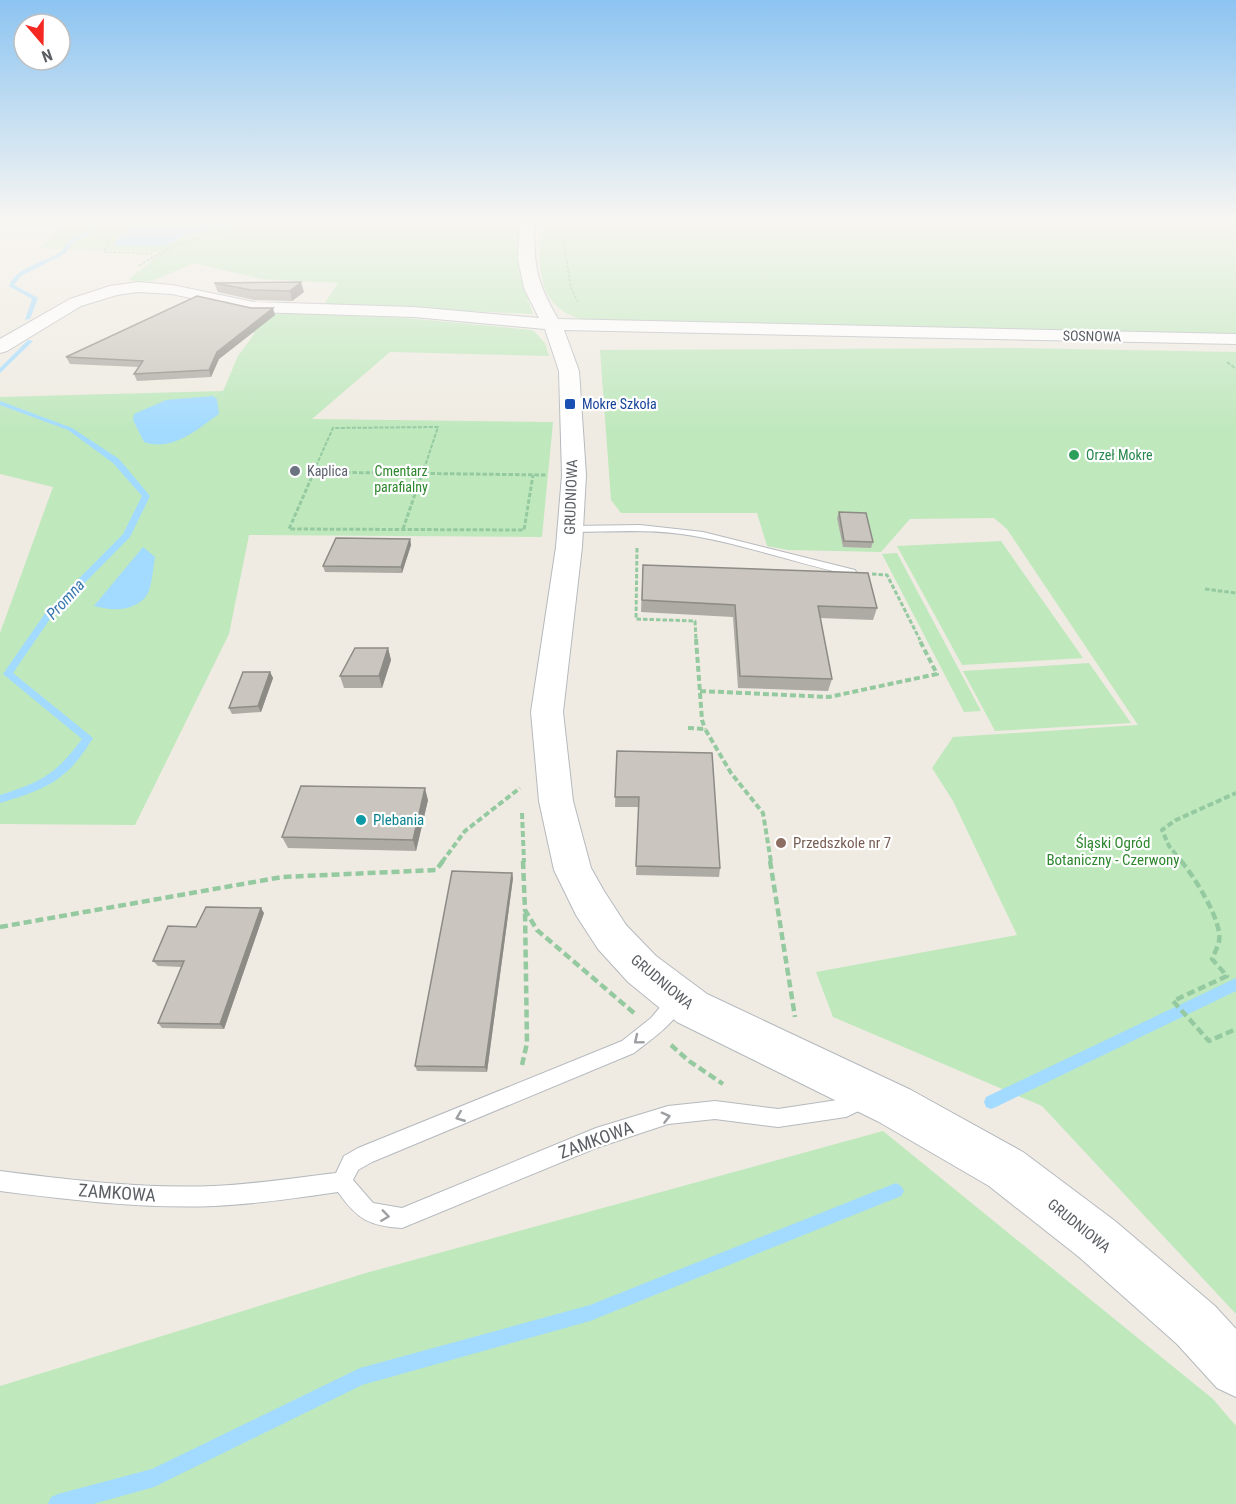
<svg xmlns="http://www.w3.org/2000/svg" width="1236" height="1504" font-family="'Roboto Condensed',sans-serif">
<rect width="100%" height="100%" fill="#efebe2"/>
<path fill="#bfe8bd" d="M68,221H517L521,278L533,314L324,304L338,283L261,279L194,263L152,281L137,282L129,279L163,252L39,248Z
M542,221H1236V335L584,320C533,306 539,264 542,221Z
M249,312L405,318L533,330L545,343L549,356L390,352L312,419L553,422L542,537L249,535L229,634L135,825L0,824V633L53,487L0,474V397L223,391L238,356L255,333L224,329Z
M1011,348L1236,352V1314L1042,1106L833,1017L816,972L1017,935L953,801L932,768L953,737L1138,725L1007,529L994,518L910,519L881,552L788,550L767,546L757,513H621L611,500L600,350Z
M1001,541L1083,658L962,665L897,546Z
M897,553L981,711L964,712L882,554Z
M1089,663L1131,723L995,731L963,671Z
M883,1131L1213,1399L1236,1426V1504H0V1386L366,1273Z"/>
<path fill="#a2dbff" d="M137,221H246L242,224L187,235L165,246H115V241Z
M213,396L217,399L219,414C196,430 173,452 144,442L133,420L134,414L166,400Z
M143,547L155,557C153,568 152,586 147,595C134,612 113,611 94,606Z"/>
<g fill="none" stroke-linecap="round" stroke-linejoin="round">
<path fill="#a2dbff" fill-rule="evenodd" d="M95,221H99L93,233L73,242L66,253L21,276L14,285L38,298L30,319L25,320L32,299L9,286C16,267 44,263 60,252C64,249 65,244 69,241C79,231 86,238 95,221Z
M28,340L33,341L0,373V368Z
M0,401L72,428L119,459L150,496L130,537L52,616L13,673L93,738C67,781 46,789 0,803V795C42,782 56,774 82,739L3,674L46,612L123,534L142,496L113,463L68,430L0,405Z
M1236,978V991L996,1107L991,1109L986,1107L984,1102L986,1097Z
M896,1183L901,1186L904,1191L901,1196L590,1321L362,1385L154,1487L93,1504H48L51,1497L58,1494L152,1469L360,1368L590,1305Z"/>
<defs>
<path id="service" d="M640,525L703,532L855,570L856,572L851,575C794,563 738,542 681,534C644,529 607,532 570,532L565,529L570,526Z
M678,991L684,993L687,999C677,1022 653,1038 634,1053L372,1162L358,1170L353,1180L373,1203L402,1208L596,1128L668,1106L715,1101L778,1109L844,1099L864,1089L871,1091L873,1098L871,1105L846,1117L778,1127L715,1119L668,1124L596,1148L402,1228C369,1226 357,1219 338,1192C297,1198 256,1204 215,1206C143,1209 71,1200 0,1191V1171C71,1180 142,1189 214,1186C255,1184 295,1178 336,1173L344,1156L358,1148L622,1041L651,1018L672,993Z"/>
<path id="tertiary" d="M520,221H534C534,266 535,279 558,319L1236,334V344L564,330L579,371L586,475L582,547L563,712L573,801L591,868L604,891L626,925L656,956L707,994L911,1090L1023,1152L1115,1221L1215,1306L1236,1329V1397L1217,1388L1177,1344L1079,1257L989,1186L879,1122L677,1022L628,982L598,949L576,915L554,870L539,801L531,712L556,547L562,475L559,371L545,329L414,317L254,312L172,294L138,292L117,295L81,306L7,351L0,353V339L70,299L110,286L138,282L172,285L254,302L414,307L539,318L524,288L518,259Z"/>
</defs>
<use href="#service" stroke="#b5b9be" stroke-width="2"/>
<use href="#tertiary" stroke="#b5b9be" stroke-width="2"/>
<path stroke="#95caa1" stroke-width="1.5" stroke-dasharray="3 1.5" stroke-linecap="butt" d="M128,221L111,236L104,252L153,254
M560,221L571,288L578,302
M139,266C185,234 235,227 289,221"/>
<path stroke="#95caa1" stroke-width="2" stroke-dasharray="4 1.5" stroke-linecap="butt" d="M1227,362L1236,369
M316,466L333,428L438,427L425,466"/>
<path stroke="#95caa1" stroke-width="3" stroke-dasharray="4.5 2" stroke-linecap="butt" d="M317,465L289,529L524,530L533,475
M307,472L547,475
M403,529L425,465
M637,548L636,619L695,621L696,640
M872,574L887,575L920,640
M1205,589L1236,593"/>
<path stroke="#95caa1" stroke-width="4" stroke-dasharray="6 3" stroke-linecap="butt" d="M696,639L702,720L705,729
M700,691L829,697L937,674L919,639
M688,728L705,729L731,773L763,813L771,862
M522,813L524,862
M442,862L465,831L520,788
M1182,862L1169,846L1162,830L1176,820L1236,793"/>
<path stroke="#95caa1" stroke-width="4.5" stroke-dasharray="8 4" stroke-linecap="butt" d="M523,861L525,910L537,930L634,1013
M770,861L795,1017
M1181,861C1194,876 1223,922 1219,941C1218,947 1214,954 1212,959L1227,976L1173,1001L1209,1041L1236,1029
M0,927L282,877L436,870L443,861
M671,1045L689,1061L723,1084
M522,1065L527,1043L525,911"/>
<use href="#service" fill="#fff" fill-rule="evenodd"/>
<use href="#tertiary" fill="#fff" fill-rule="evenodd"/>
</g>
<path fill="#aeaaa4" d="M214,283L304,292L292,301L254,300L218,292Z
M275,315L219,359L211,377L137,381L134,374L139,367L70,364L66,357Z
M839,512L873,542L871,548L843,547L837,518Z
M410,539L411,545L402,573L325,572L323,566Z
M643,565L877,608L873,620L820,618L832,679L828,691L738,688L733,617L641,612Z
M388,648L391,660L382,688H344L340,676Z
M270,672L273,678L261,712L232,714L229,708Z
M617,751L720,868L719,877L636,875L639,807H615Z
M428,800L416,851L288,848L282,837Z
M513,878L487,1072L417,1071L415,1066Z
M264,913L224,1029L162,1028L158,1023L182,967L158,966L153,961L196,927Z"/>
<path fill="#8d8b86" d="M301,282L304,292L292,301L290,291Z
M273,308L275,315L219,359L211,377L209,370L217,352Z
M410,539L411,545L402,573L401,567Z
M388,648L391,660L382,688L379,676Z
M270,672L273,678L261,712L258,706Z
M425,788L428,800L416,851L413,840Z
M512,873L513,878L487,1072L485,1067Z
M261,908L264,913L224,1029L220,1024Z"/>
<path fill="#cac6bf" stroke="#8d8b86" stroke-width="1.5" d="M301,282L290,291L251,290L214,283Z
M197,296L251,308H273L217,352L209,370L134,374L143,361L66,357Z
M839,512L866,513L873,542L844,541Z
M336,538L410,539L401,567L323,566Z
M643,565L868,573L877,608L818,606L832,679L740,676L735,605L642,600Z
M355,648H388L379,676H340Z
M243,672H270L258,706L229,708Z
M617,751L712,753L720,868L636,866L639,797H615Z
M301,786L425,788L413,840L282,837Z
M452,871L512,873L485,1067L415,1066Z
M206,907L261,908L220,1024L158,1023L184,961H153L168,926L196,927Z"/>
<defs><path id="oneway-chevron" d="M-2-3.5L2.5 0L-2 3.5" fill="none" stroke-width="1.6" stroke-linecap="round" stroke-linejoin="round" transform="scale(1.5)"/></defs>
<g stroke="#9d9fa2">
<use href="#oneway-chevron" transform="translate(638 1040) rotate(141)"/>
<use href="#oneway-chevron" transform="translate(460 1117) rotate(158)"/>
<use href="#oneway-chevron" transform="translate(666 1117) rotate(-14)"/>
<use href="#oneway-chevron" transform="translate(385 1216) rotate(8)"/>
</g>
<linearGradient id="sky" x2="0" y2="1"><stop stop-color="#8cc4f1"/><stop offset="0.51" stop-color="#f8f6f2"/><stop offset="1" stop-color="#f8f6f2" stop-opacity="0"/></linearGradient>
<rect width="1236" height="432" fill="url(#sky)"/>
<rect fill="#1a4fb4" stroke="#fff" stroke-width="2" x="564" y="398" width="12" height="12" rx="3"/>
<circle fill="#2e9e5b" stroke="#fff" stroke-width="2" cx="1074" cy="455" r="6"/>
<circle fill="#6b7280" stroke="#fff" stroke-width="2" cx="295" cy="471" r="6"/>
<circle fill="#0f9aa8" stroke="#fff" stroke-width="2" cx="361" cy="820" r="6"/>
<circle fill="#8d6e63" stroke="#fff" stroke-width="2" cx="781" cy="843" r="6"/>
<g text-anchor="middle" stroke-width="4.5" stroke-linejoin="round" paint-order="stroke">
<g font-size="14" fill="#5b5f64" stroke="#fff">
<text transform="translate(1092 336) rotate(1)" y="5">SOSNOWA</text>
</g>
<g font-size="14" fill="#164399" stroke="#fff" text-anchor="start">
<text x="582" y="409">Mokre Szkoła</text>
</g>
<g font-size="14" fill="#27864d" stroke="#fff" text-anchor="start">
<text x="1086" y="460">Orzeł Mokre</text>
</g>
<g font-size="14" fill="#5b616d" stroke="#fff" text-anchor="start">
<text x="307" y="476">Kaplica</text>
</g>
<g font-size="14" fill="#2f872f" stroke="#fff">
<text x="401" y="476">Cmentarz<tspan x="401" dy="16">parafialny</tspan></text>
</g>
<g font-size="15" fill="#5b5f64" stroke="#fff">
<text transform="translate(571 497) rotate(-88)" y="5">GRUDNIOWA</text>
<text transform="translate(662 982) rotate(40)" y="5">GRUDNIOWA</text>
<text transform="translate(1079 1226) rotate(39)" y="5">GRUDNIOWA</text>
</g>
<g font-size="15" fill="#0d838f" stroke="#fff" text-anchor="start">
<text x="373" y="825">Plebania</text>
</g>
<g font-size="15" fill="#785e54" stroke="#fff" text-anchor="start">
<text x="793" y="848">Przedszkole nr 7</text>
</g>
<g font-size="15" fill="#2f872f" stroke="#fff">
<text x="1113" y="848">Śląski Ogród<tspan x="1113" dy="17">Botaniczny - Czerwony</tspan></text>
</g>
<g font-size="16" font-style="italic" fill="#3677af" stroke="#fff">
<text transform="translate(65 599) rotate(-47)" y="6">Promna</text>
</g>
<g font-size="18" fill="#5b5f64" stroke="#fff">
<text transform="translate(596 1140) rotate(-20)" y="6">ZAMKOWA</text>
<text transform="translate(117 1193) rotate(4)" y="6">ZAMKOWA</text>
</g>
</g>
<g transform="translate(42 42) rotate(160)"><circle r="28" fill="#ffffff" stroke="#bdbfc1" stroke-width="1.5"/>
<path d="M0-4.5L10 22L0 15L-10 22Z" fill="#f52822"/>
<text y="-9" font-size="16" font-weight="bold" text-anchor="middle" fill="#5b5f64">N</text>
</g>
</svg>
